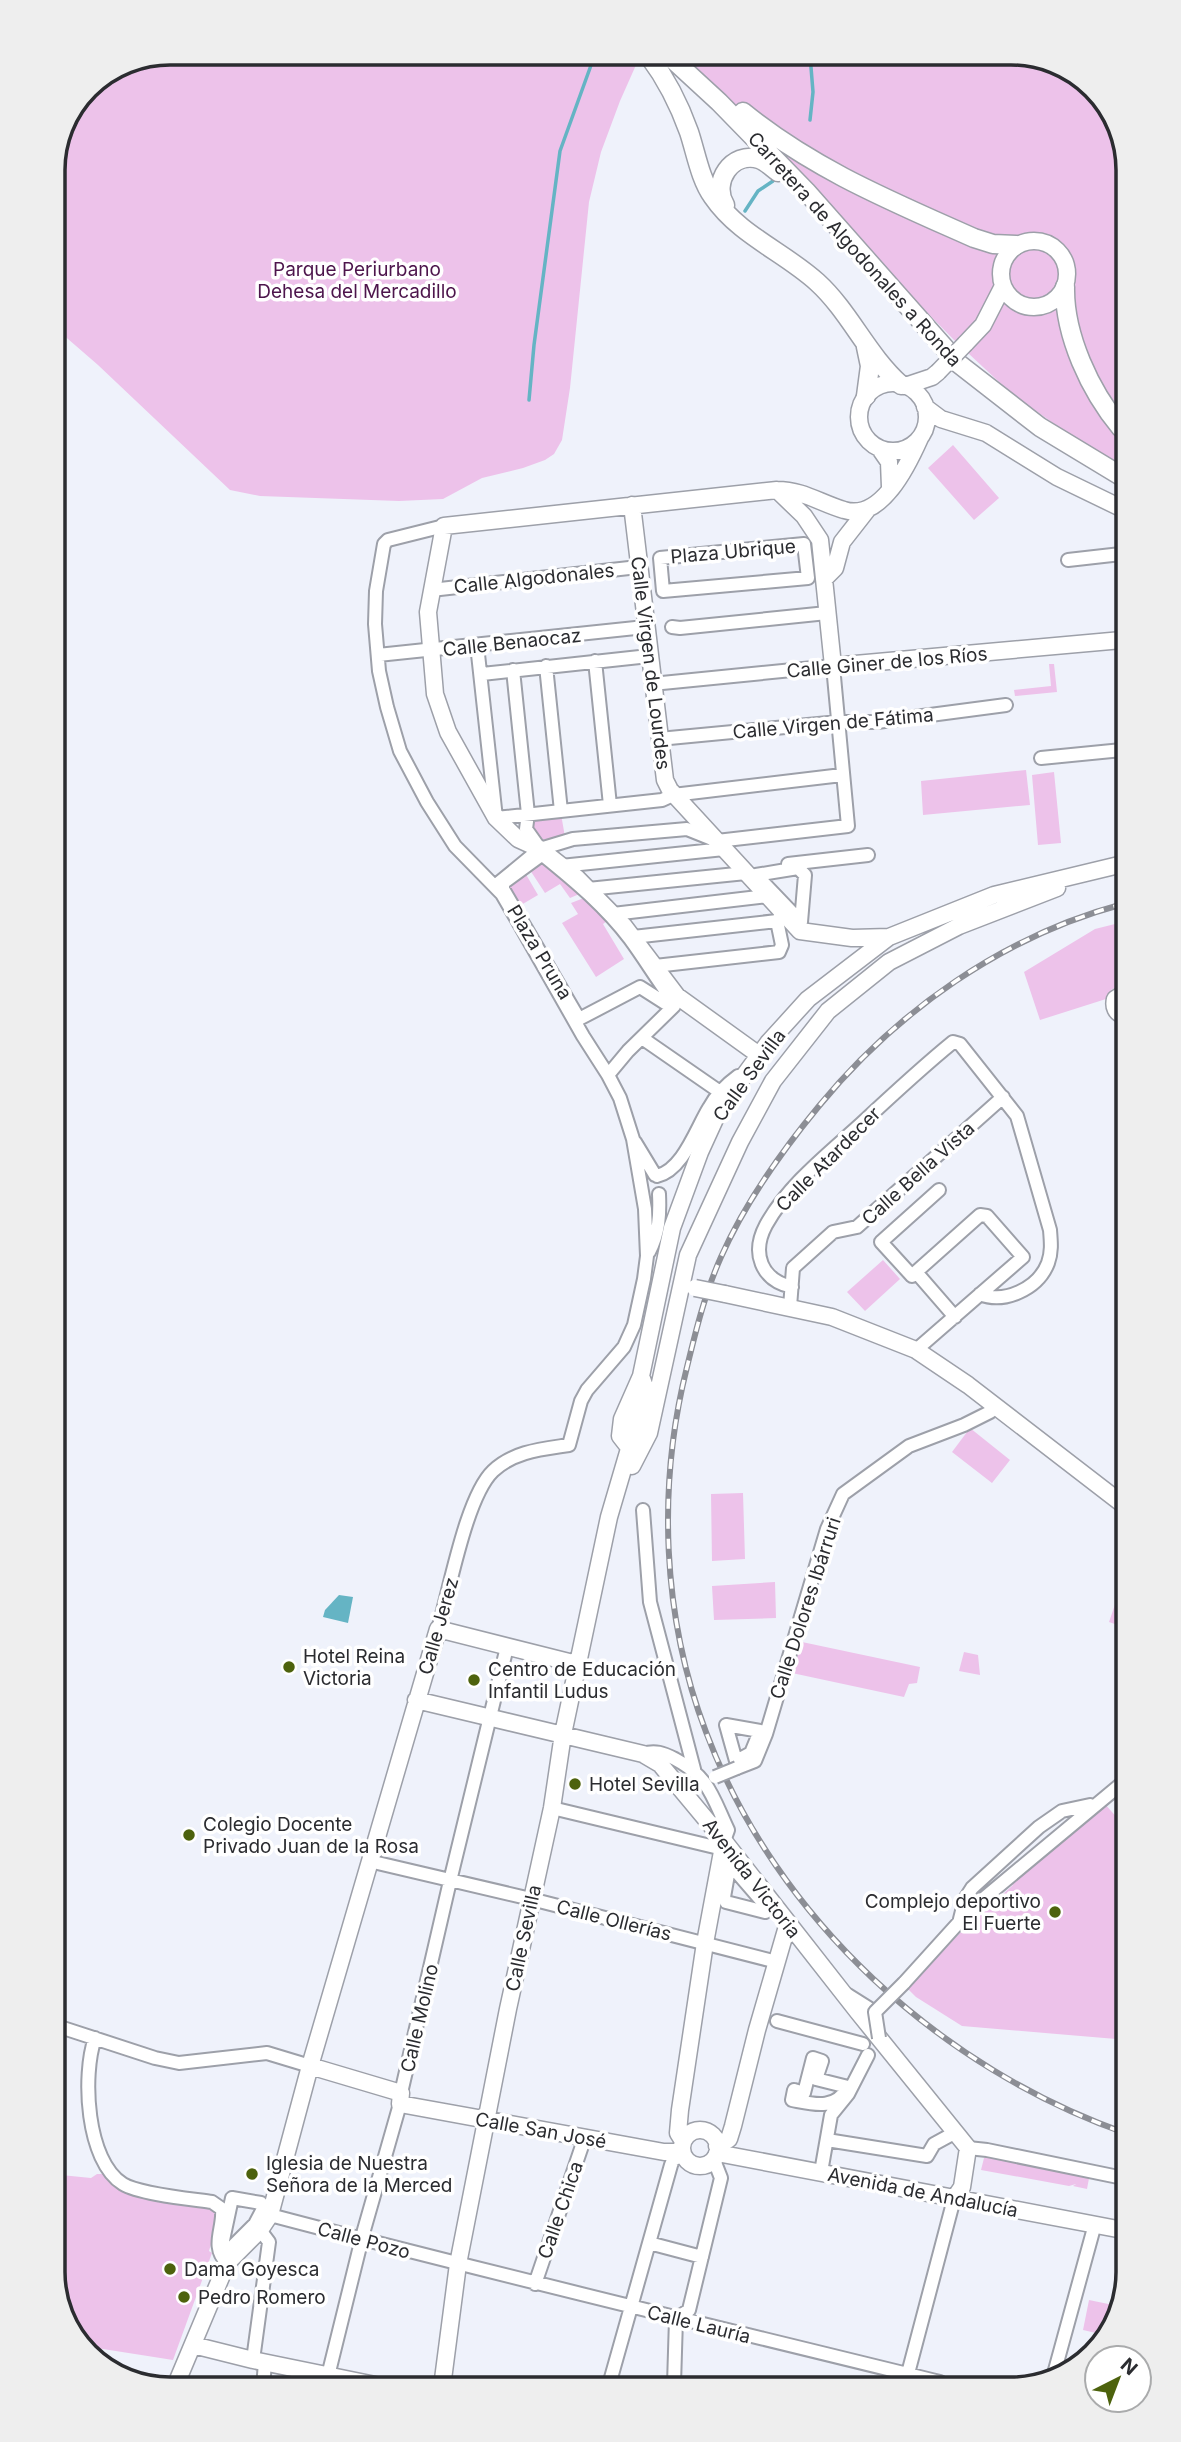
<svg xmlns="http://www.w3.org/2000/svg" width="1181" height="2442" font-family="Inter,sans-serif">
<rect width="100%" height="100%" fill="#eff2fb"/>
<path fill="#edc2ea" d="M1019,53L1082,77L1120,125L1121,467L1077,440L1012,394L954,340L676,56Z
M640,56L620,101L601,152L589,202L570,388L562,440L554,454L545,460L523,468L482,478L443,499L399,501L260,496L230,490L98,365L53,326V163L87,87L125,61Z
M953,445L999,498L974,520L928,468Z
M1049,664H1054L1057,692L1015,696L1014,690L1051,686Z
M1026,770L1030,805L923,815L921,781Z
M1054,772L1061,843L1038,845L1032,775Z
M561,814L565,837L540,840L529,822L535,817Z
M540,858L584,892L570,898L560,884L545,893L528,867Z
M524,871L538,895L521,905L528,916L523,919L506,884Z
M589,896L611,918L603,924L624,959L596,977L562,923L578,914L571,903Z
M1123,922V984L1111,990L1106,999L1040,1020L1024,972L1095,929Z
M883,1260L900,1279L865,1311L847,1292Z
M970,1428L1010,1460L992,1483L952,1452Z
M743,1493L745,1559L712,1561L711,1494Z
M775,1582L776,1618L714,1620L712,1586Z
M1119,1593L1126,1595V1628L1109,1622Z
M802,1642L920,1667L917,1683L909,1684L904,1697L792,1673Z
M964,1652L978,1655L980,1675L959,1671Z
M1104,1803L1127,1829L1128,2040L962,2026L916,1997L907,1988L959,1934L1013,1885L1012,1883Z
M989,2156L1090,2173L1087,2189L1073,2186L1076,2184L1069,2186L981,2170L984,2158Z
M97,2174H105L211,2208C224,2219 213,2237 209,2251L212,2253L173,2360L84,2346L61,2317V2175L91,2178Z
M1089,2300L1118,2306L1109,2336L1083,2330Z"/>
<path fill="#65b4c4" d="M339,1595L353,1597L348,1623L323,1617L325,1610Z"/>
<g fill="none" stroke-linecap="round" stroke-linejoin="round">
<path stroke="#65b4c4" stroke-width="3.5" d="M810,120L813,92L810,55
M745,211L758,191L773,181
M529,400L534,345L560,151L594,57"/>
<defs>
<path id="street" d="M804,544L808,578L663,591L660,558Z
M1068,560L1121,554
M431,590L638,567
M672,627L680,628L827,613
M477,645L496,818L662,800L673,795L842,775
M378,655L645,627
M595,661L610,805
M546,666L561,811
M513,670L528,814L526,829L538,846
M482,674L649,656
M659,739L839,722H877L1006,705
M1041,758L1122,750
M540,856H544C575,881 606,907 630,939C644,958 656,978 670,997L665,1003L640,987L579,1019L503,889V883Z
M788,864L868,855
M561,866L724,849
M798,868L805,875L801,922L756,875Z
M495,886L540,849L573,839L687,829L717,841L848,826L833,666L652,684
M588,889L746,873
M613,914L767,896
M633,937L777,921
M655,966L779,952L782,945L777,921L783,912
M642,1038L720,1092
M608,1075L628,1051L674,1006L677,996
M635,1142L655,1175
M657,1176C683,1170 696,1129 709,1108C716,1095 727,1084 738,1076
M649,1252C659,1233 660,1215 659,1194
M916,1272L912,1276L881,1242L939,1190
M916,1272L955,1317
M792,1287C761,1280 751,1253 766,1225C788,1185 828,1154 861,1124C891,1096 921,1068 953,1042L960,1044L1017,1116L1050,1230C1051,1242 1052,1252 1048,1263C1038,1289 1004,1304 980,1294
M790,1307L793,1268L833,1232L857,1227L1003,1097
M916,1350L1023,1257L987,1216L980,1215L916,1272
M643,1510L650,1602L694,1769
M438,1629C450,1589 466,1497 493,1471C514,1451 543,1449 569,1445L581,1401L587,1390L624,1347L634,1325L644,1279L647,1256L645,1209L633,1139L620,1098L608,1075L583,1036L520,925L502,894L455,846L427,802L400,751L387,707L379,671L375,624L376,591L384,544L388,540L444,526
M726,1725L760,1731L751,1753L736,1761Z
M643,1754C655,1750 663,1753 675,1759C709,1777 712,1796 728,1830L724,1841
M737,1768L755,1761L766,1734L827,1529L843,1494L909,1446L964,1425L990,1412L996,1406
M552,1808L723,1849
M369,1861L531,1899L777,1962
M729,1869L735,1870L767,1907L765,1912L726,1902L724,1897Z
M960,1919L965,1899L972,1888L1039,1827L1062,1811L1090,1805
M904,1983L971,1909L1126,1780
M848,1995L875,2012
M777,2021L863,2044
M60,2027L155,2058L179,2063L267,2053L310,2066
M95,2038C82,2075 86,2161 123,2184C139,2194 191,2199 212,2202L222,2209C224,2229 210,2246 227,2263
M813,2058L822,2061L816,2079L848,2087C835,2111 813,2104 792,2100L794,2090L804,2093Z
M401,2093L450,1881L507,1647
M827,2140L927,2156L934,2144L956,2132
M968,2148L987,2150L1128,2179
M821,2172L831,2115L848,2094L868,2055
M232,2198L261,2203L264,2207L255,2224L227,2252L222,2245Z
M270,2215C493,2274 717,2327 940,2382
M649,2243L702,2257
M535,2284L585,2137
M253,2360L269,2242L260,2230
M906,2381L954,2199
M1052,2381L1095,2224
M674,2384L676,2319L689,2310L721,2178L714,2160
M609,2385L671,2165L673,2160L683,2154
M263,2388L265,2362
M325,2388L364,2230L400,2104"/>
<path id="secondary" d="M1001 274a33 33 0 1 1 66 0a33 33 0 1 1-66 0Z
M965,344L983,325L1003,286
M859 417a34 34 0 1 1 68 0a34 34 0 1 1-68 0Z
M905,386L932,377L938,372
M925,407L941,419L986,433L1057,477L1121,508
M880,449L889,462L890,487
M777,490L804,516L820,540L833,666L1122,640
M632,505L665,780L670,790L800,931L852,938L889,937
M825,578L835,568L842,542L867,510
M1123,994L1115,999C1113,1007 1116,1013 1123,1015
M759,1055L677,996L624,926L577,878L540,849L518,839L496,818L448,732L435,694L428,612L444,526L777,490C803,490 820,503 844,510C881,522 908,465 920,438
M725,1294L832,1317L916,1350L968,1385L1125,1506
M639,1445H627L620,1436L622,1419L641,1376
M632,1466L649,1433L688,1255L740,1142L773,1081L828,1011L889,962L959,926L1057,888
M416,1700L643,1754L660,1764L724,1841L858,2012L968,2148L962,2187L954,2199
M310,2066L401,2093L400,2104L664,2152H682
M682 2148a18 18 0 1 1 36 0a18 18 0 1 1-36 0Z
M683,2141L678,2133L680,2110L705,1943L724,1841
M717,2146L729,2139L733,2126L757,2030L788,1923
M717,2153L1128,2231
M193,2345L253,2360L385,2387
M442,2387L458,2264L508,2009L552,1808L563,1734L609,1517L641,1408L645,1387L641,1376L672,1228L700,1152L716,1117L735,1088L768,1043L808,999L889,937L994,895L1123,864
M174,2389L227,2263L260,2230L270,2215L310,2066L438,1629L577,1664"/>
<path id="primary" d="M649,56C667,80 679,104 689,132C696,153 700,179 713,197C739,235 784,252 817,282C850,312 867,355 901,385
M669,56L719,102L806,191L959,364L1040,427L1121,476
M743,112C813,169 891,201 974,238L993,244L1016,245
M725,205C711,182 732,151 759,159C767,162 772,168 778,172
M1065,287C1064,335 1090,391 1121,428
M866,396L870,366L866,347"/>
</defs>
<use href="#street" stroke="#9da0a9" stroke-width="16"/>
<use href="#secondary" stroke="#9da0a9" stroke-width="19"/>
<use href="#primary" stroke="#9da0a9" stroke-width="21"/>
<use href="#street" stroke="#fff" stroke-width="12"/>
<use href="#secondary" stroke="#fff" stroke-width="16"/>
<use href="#primary" stroke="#fff" stroke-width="18"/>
<defs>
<path id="rail" d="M1123,904C1003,936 897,1011 819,1106C781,1152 745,1203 721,1257C705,1293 696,1330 687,1367C657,1486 662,1617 706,1732C776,1919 941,2069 1128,2134"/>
</defs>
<use href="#rail" stroke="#8c8e95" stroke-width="6"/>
<use href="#rail" stroke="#fff" stroke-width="3.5" stroke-dasharray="10" stroke-linecap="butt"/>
<defs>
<path id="street-bridge" d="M715,1777L737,1768
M879,2038L875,2012L904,1983"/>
<path id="secondary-bridge" d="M938,372L965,344
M695,1288L725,1294"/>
</defs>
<use href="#street-bridge" stroke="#9da0a9" stroke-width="16" stroke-linecap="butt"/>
<use href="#secondary-bridge" stroke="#9da0a9" stroke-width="19" stroke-linecap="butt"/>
<use href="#street-bridge" stroke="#fff" stroke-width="12"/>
<use href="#secondary-bridge" stroke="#fff" stroke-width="16"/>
</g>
<g fill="#4d620d" stroke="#fff" stroke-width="2.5">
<circle cx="289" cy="1667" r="7"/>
<circle cx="474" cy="1680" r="7"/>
<circle cx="575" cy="1784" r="7"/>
<circle cx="189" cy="1835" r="7"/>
<circle cx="1055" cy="1912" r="7"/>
<circle cx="252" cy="2174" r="7"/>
<circle cx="170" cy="2269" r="7"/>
<circle cx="184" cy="2297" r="7"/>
</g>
<g text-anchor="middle" stroke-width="7" stroke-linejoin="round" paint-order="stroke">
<g font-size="19" fill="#2b2c30" stroke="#fff">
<text transform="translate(855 249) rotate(48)" y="7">Carretera de Algodonales a Ronda</text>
<text transform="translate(733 551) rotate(-5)" y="7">Plaza Ubrique</text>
<text transform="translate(534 578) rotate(-6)" y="7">Calle Algodonales</text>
<text transform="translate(512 642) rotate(-6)" y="7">Calle Benaocaz</text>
<text transform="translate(887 662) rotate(-5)" y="7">Calle Giner de los Ríos</text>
<text transform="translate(651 663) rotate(83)" y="7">Calle Virgen de Lourdes</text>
<text transform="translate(833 723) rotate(-5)" y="7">Calle Virgen de Fátima</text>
<text transform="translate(540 952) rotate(59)" y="7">Plaza Pruna</text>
<text transform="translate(749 1075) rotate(-54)" y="7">Calle Sevilla</text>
<text transform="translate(828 1159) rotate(-45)" y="7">Calle Atardecer</text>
<text transform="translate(918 1173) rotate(-42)" y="7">Calle Bella Vista</text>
<text transform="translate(805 1608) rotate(-72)" y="7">Calle Dolores Ibárruri</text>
<text transform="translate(438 1626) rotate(-74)" y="7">Calle Jerez</text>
<text transform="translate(752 1878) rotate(52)" y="7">Avenida Victoria</text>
<text transform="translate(614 1920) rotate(14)" y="7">Calle Ollerías</text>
<text transform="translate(523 1938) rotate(-78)" y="7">Calle Sevilla</text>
<text transform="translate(419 2018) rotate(-77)" y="7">Calle Molino</text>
<text transform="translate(541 2130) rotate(10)" y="7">Calle San José</text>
<text transform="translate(923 2192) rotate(11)" y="7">Avenida de Andalucía</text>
<text transform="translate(560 2210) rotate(-71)" y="7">Calle Chica</text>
<text transform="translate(364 2240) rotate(15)" y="7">Calle Pozo</text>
<text transform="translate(699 2324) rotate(14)" y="7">Calle Lauría</text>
</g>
<g font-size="19" fill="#4d154c" stroke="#fff">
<text x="357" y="276">Parque Periurbano<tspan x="357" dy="22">Dehesa del Mercadillo</tspan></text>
</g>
<g font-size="19" fill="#2b2c30" stroke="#fff" text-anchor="start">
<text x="303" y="1663">Hotel Reina<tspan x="303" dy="22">Victoria</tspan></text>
<text x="488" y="1676">Centro de Educación<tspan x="488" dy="22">Infantil Ludus</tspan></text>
<text x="589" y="1791">Hotel Sevilla</text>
<text x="203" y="1831">Colegio Docente<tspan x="203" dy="22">Privado Juan de la Rosa</tspan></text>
<text x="1041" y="1908" text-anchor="end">Complejo deportivo<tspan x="1041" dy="22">El Fuerte</tspan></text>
<text x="266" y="2170">Iglesia de Nuestra<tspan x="266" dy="22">Señora de la Merced</tspan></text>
<text x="184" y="2276">Dama Goyesca</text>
<text x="198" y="2304">Pedro Romero</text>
</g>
</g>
<path d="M0 0H1181V2442H0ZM170 65H1011A105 105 0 0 1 1116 170V2272A105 105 0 0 1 1011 2377H170A105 105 0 0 1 65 2272V170A105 105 0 0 1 170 65Z" fill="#eee" fill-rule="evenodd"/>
<path fill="none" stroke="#2b2c30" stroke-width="3.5" d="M170 65H1011A105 105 0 0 1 1116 170V2272A105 105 0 0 1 1011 2377H170A105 105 0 0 1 65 2272V170A105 105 0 0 1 170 65Z"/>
<g transform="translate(1118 2379) rotate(42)"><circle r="33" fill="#ffffff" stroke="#aaabac" stroke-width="2"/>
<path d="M0-5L12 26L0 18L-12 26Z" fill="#4d620d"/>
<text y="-10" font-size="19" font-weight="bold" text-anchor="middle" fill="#2b2c30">N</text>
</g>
</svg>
